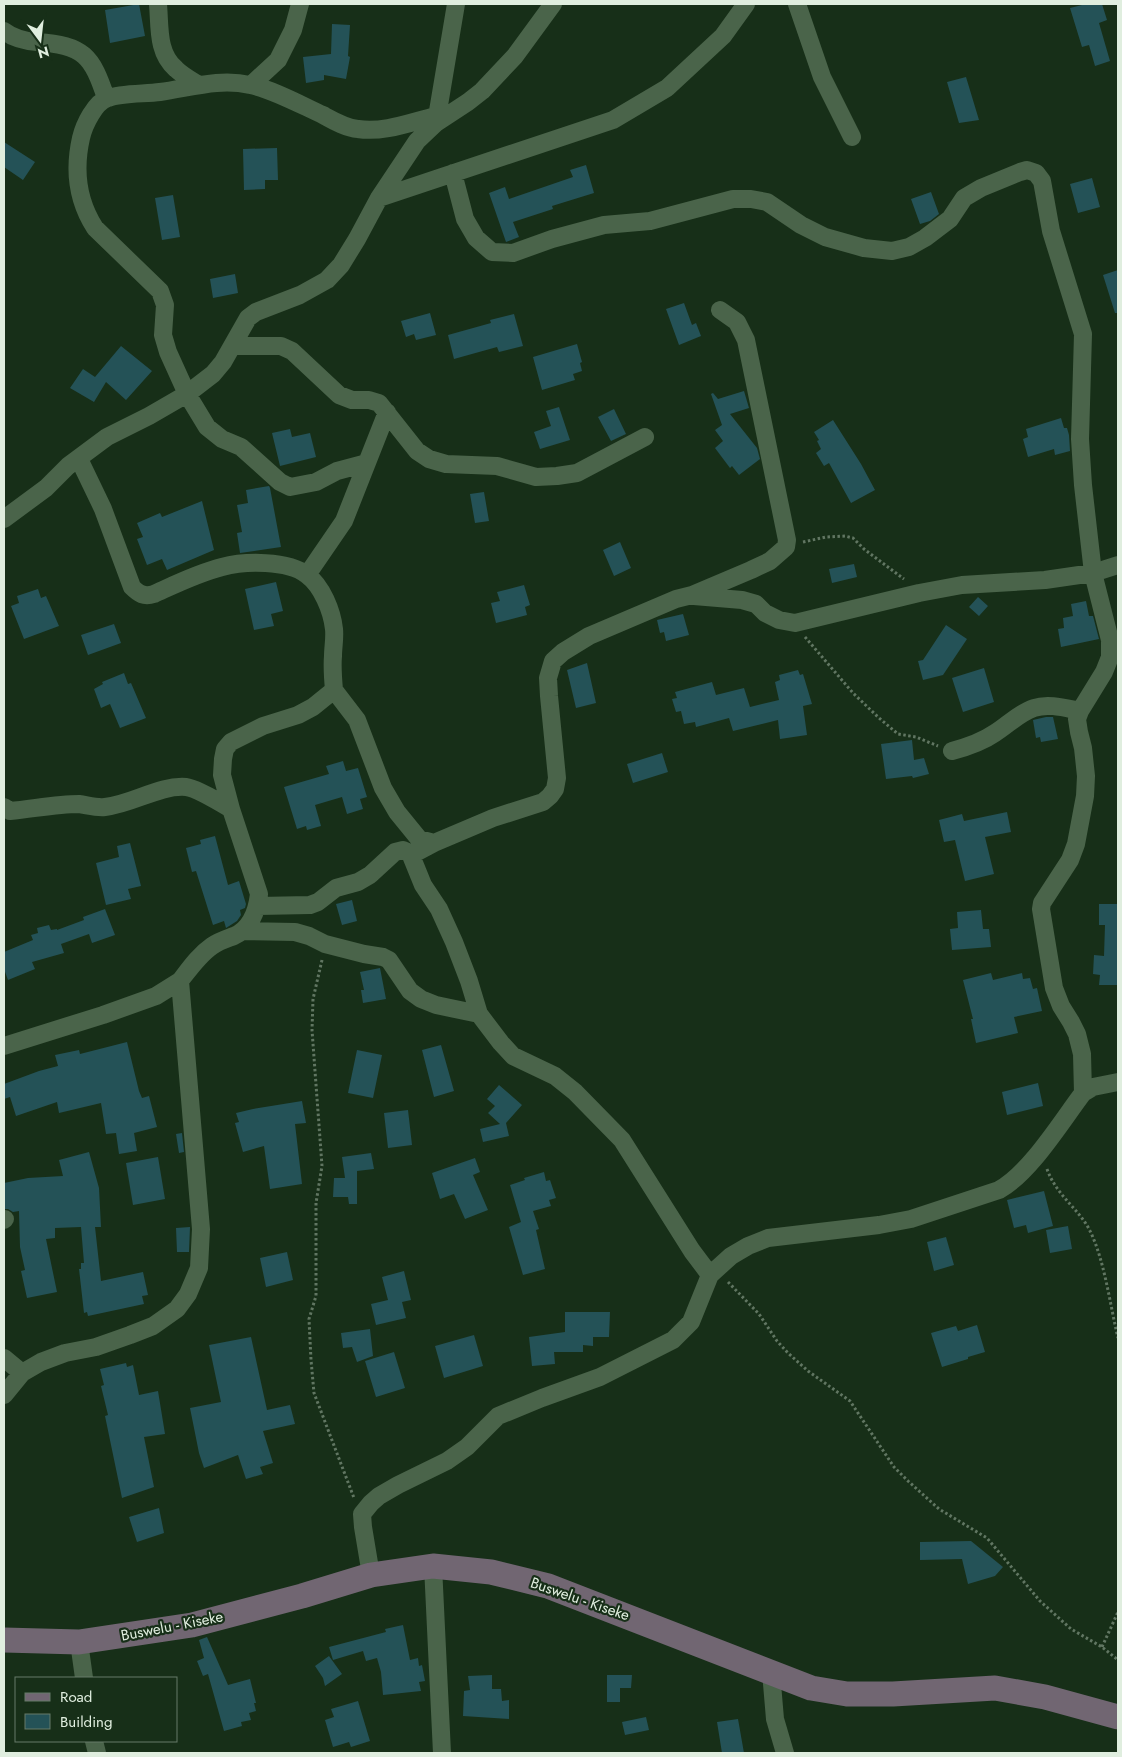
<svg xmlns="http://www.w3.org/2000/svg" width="1122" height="1757" font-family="Jost,sans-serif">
<rect width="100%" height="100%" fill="#172f18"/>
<path fill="#245257" d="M139,4L145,36L110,43L105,10Z
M1086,4H1102L1107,20L1099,23L1110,61L1095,66L1089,45L1082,47L1070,8Z
M332,24L350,25L348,56L350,57L346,79L324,75V80L306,83L303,57L331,54Z
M966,77L979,120L959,123L947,82Z
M4,142L35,162L23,180L4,167Z
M277,148L278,180H265V189L244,190L243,149Z
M586,165L594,193L552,206L553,209L513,222L519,237L506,242L489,193L505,187L509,199L573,177L570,170Z
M1092,178L1100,207L1078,213L1070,184Z
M931,192L939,214L930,221L920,224L911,199Z
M173,195L180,237L162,240L155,198Z
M1118,270V313H1115L1103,275Z
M235,274L238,293L213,298L210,279Z
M684,303L692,325L696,323L701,336L679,345L666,309Z
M430,313L436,335L416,340L414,334L406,337L401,321Z
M514,314L523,346L499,352L497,347L454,359L448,335L491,323L490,320Z
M577,344L582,362L580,363L582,371L573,374L575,380L542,390L533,357Z
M121,346L152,371L126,400L106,382L94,402L70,388L83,369L95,377Z
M744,391L749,408L730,414L757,448L760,459L739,475L732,466L730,468L715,448L723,441L715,430L722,425L711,394L713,393L718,399Z
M559,407L570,440L540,449L534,432L551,426L546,411Z
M614,409L626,434L611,441L598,417Z
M1061,418L1064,428H1067L1069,435L1070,451L1055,455L1054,449L1028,457L1023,439L1028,437L1026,429Z
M833,420L861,464L875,490L851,503L829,463L824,466L816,453L821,449L817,441L819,440L814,432Z
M290,429L292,437L310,433L316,457L280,466L272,433Z
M269,486L270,488L281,547L240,553L237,533L242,532L237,505L248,503L246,490Z
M484,492L489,521L475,523L470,494Z
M202,501L214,550L167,570L162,559L147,565L137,539L143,537L137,523L160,513L162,517Z
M620,542L631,568L614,576L603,550Z
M854,564L857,577L832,583L829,569Z
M276,582L283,611L271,614L274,626L254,630L245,589Z
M524,585L530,605L525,607L527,615L496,623L491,603L500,601L497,592Z
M38,589L41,598L46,596L59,626L24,639L11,606L19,603L17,596Z
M978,597L988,606L979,616L969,607Z
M1086,601L1089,616H1093L1099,639L1061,647L1058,629L1064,628L1063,618L1073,616L1071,604Z
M683,614L689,635L666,641L664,632L660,633L657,620Z
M114,624L121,643L88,655L81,635Z
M946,625L967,639L943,675L923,680L918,661L923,660Z
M587,663L596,703L576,708L567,670Z
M984,668L994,702L963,712L952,678Z
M798,670L800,675L803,674L812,704L803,706L807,735L780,739L778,720L733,731L729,718L696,727L695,722L684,724L681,711L676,712L672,699L677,698L675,692L712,682L716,695L744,688L750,707L779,700L775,682L780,680L779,675Z
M124,673L128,684L131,683L146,718L120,728L110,704L101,708L94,689L103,684L102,682Z
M1046,717H1053L1058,739L1041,742L1040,737L1036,738L1033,720Z
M912,740L914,760L924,758L929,774L913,778L912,776L886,779L881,744Z
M662,753L668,772L633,783L627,764Z
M343,761L346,771L358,768L367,797L360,799L363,809L347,814L342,797L315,805L321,826L307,830L306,826L297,829L284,787L329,774L326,766Z
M1007,812L1011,832L985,837L994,874L965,881L955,840L944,842L939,820L962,814L964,821Z
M215,836L228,885L239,881L246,904L245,908L240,910L241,915L237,921L226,928L224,921L213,925L196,871L192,872L186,848L201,844L200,840Z
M130,843L141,886L128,889L131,899L106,905L96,863L119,857L117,846Z
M352,900L357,921L342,925L336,904Z
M1099,904H1118V985H1099L1100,975L1093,974L1094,955L1104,956L1105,925H1099Z
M105,909L115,935L92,943L89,934L61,944L64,953L32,962L35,969L8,980L4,969V952L33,940L31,935L38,933L37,928L49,925L51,930L57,929V930L84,920L83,917Z
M981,910L983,929H989L991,947L952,950L950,929L958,928L957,912Z
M380,968L386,999L363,1003L361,990H364L360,972Z
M991,973L993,980L1022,973L1023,979L1030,978L1033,989L1037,988L1042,1011L1014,1017L1018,1033L976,1043L971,1019H973L963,980Z
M127,1042L139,1091L142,1098L149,1096L157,1127L134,1133L137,1151L119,1154L116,1133L106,1134L101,1103L59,1113L57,1102L16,1116L10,1097L4,1099V1084L39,1071L58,1066L55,1055L79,1050L80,1054Z
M441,1045L454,1091L434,1097L422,1050Z
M357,1050L382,1055L373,1098L348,1093Z
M1038,1083L1043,1106L1007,1115L1002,1092Z
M499,1085L522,1105L506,1123L509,1136L483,1142L480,1129L500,1124L488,1113L495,1106L487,1099Z
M302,1101L306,1123L295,1124L302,1184L270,1189L264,1146L243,1152L235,1123L239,1122L236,1113L253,1109Z
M408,1110L412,1145L388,1148L384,1113Z
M182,1133L184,1152L179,1153L176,1134Z
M89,1152L99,1188L101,1227H95L101,1281L143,1272L148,1295L142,1296L144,1304L88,1316L87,1312L84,1313L79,1269H81V1263H84L81,1227L55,1228V1238L46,1239L57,1292L27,1298L21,1271L25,1270L20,1247L19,1211L13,1212L8,1209H4V1183L28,1178L63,1176L59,1160Z
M371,1153L374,1169L357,1171V1204H349L348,1197H333L334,1178H345L342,1157Z
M158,1157L165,1199L133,1205L126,1163Z
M475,1158L480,1172L473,1175L488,1210L465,1219L454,1194L440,1199L432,1173Z
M544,1172L546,1181L550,1180L556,1198L549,1200L551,1206L533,1211L539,1229L536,1230L545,1269L523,1275L509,1227L521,1222L510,1185L525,1180L524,1178Z
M1044,1191L1053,1226L1028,1233L1026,1225L1014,1228L1007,1200Z
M1068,1226L1072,1249L1050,1253L1046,1230Z
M190,1227L189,1252H177L176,1228Z
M946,1237L954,1265L934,1271L927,1242Z
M287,1252L293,1280L266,1287L260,1258Z
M404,1271L411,1300L402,1302L406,1318L376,1325L371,1304L388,1300L382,1277Z
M565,1312H610L609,1337H593V1346L583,1345V1352H554L555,1364L532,1366L529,1337L565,1332Z
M977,1325L985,1352L968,1357V1359L942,1367L931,1333L956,1326L958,1331Z
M370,1329L373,1356L357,1362L352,1347L343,1348L341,1333Z
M474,1335L483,1366L444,1378L435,1346Z
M251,1337L267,1410L290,1405L295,1424L263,1431L273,1463L260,1467L263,1474L246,1479L238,1455L204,1468L199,1453L190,1408L221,1402L209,1345Z
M394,1352L405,1388L376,1397L365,1361Z
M126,1363L127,1367L133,1365L139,1395L158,1391L165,1434L144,1437L154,1487L122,1498L105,1416L108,1415L101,1386L104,1385L100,1369Z
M159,1508L164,1533L137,1542L129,1517Z
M971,1541L1003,1567L995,1576L968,1584L962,1559L920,1560V1542Z
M403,1625L410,1660L418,1658L419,1666L422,1665L425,1681L419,1682L421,1691L383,1695L381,1672L377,1658L366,1661L363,1651L333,1660L329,1647L386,1632L385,1629Z
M207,1637L228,1685L250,1679L256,1703H254L256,1711L249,1713L251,1720L241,1722L242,1726L224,1731L208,1674L203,1676L197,1661L204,1658L199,1640Z
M329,1656L342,1674L325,1686L323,1678L315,1666Z
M492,1675V1689H501L502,1701L509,1700V1719L463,1716L464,1691L470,1690L468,1676Z
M607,1675H632L631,1688H620V1702H607Z
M358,1701L370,1741L351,1747L349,1742L333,1747L325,1720L334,1717L331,1709Z
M646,1717L649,1730L625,1735L622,1722Z
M738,1719L744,1753H722L717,1722Z"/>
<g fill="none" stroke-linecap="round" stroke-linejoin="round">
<path stroke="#617662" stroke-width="3" stroke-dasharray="2.5 2.5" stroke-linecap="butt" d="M803,542L826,537L845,536L853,538L864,549L904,579
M805,637L853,693L879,718L898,734L916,737L938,746
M322,960L313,999L312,1030L322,1166L316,1203V1296L309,1319L311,1360L314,1393L354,1498
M1047,1169C1057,1197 1080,1209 1091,1233C1105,1263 1110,1305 1118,1338
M728,1282L759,1314L777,1341L788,1353L808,1371L850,1401L894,1467L908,1481L939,1509L987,1538L1040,1601L1071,1629L1102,1647L1118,1660
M1102,1647L1118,1612"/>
<path stroke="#4a644a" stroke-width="18" d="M158,4C160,27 157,53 176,69C182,75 191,80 199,85
M797,4L822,77L852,137
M4,31C14,39 25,41 37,42C84,45 92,56 106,98
M251,85L278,60L293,30L300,4
M436,123L456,4
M453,173L465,219L476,238L492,252L513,253L552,239L604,225L650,221L733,199H751L767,202L801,225L825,237L864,248L892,251L909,247L925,238L950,219L964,198L981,188L1020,172L1027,170L1036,173L1042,181L1051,231L1083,334L1080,439L1083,485L1093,573L1110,640V657L1104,672L1080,711L1077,719L1079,732L1083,748L1086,776L1085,796L1076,844L1070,860L1042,903L1041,909L1054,988L1061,1006L1071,1022L1077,1034L1082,1054L1083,1093
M379,198L613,120L667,88L723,36L746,4
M232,346H281L292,351L339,395L352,400H369L379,403L417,451L429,459L446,464L497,466L536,477L557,476L577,473L645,437
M367,463L337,471L316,482L290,487L280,482L241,447L222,439L207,427L187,394L168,352L163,335L165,305L160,291L95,228C77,200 74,169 81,138C84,125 95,102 108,98C121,93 145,94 160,92C190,88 219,78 250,85C272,89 303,106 323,115C334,121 346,128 358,129C384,133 411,122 436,116
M4,519L46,488L68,466L107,437L149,416L187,394L213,374L223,362L248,318L256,312L300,295L327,280L341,265L357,239L379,198L417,141L436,123L468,102L482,91L515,56L553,4
M307,575L344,521L387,412
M694,596L742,600L756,604L765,613L779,620L795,623L919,593L962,585L1045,580L1093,573L1118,565
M334,690L357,720L383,788L397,812L419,839L434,843
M952,751C967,747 982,742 995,733C1008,725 1019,713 1034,708C1048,703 1065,708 1080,711
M4,807L10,811C33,809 56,804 79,804C87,805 96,808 105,807C133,804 159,785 186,787C196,788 221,803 231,809
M410,853L423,885L439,909L454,942L469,981L479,1014
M258,906L310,905L318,902L336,888L358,882L370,875L395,852L403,850L410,853L417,852L434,843L493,818L543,802L550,796L555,789L557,778L549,696L548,678L553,661L563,652L589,636L676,599L692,595L751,570L770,561L786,547L787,540L746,340L737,322L720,310
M243,931L295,932L309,936L325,944L364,954L383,957L389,960L410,991L421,999L436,1005L479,1014L501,1043L513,1056L555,1076L575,1092L622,1140L692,1251L710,1275
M4,1046L103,1015L156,996L180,981
M4,1220L5,1219
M4,1358L22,1373
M4,1395L22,1373L41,1362L65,1353L96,1347L130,1335L153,1326L177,1309L188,1294L199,1268L201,1229L180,981C190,968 199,955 212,946C219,941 226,939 234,936C250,929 257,911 259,894L231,809L222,775L223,759L225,749L231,742L263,726L298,715L313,707L334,690C333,679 332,667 333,656C333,647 335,638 334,629C332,611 322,586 307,575C288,560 244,561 222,567C198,573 176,584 154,594C144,597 139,594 132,587L103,509L79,459
M433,1566L442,1753
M371,1575L363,1527L362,1514L371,1503L379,1496L398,1485L447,1461L467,1447L498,1416L542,1398L600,1377L673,1340L691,1322L710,1275L731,1256L748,1246L768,1238L879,1225L911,1219L999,1190C1030,1173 1061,1122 1083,1093L1093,1087L1118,1082
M79,1642L84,1678
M771,1672L775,1719L785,1753
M94,1741L97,1753"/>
<path stroke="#716672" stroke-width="25" d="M4,1640L79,1642L192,1625L302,1596L371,1575L433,1566L491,1572L548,1586L811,1688L847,1694H893L995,1688L1045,1697L1118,1717"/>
</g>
<g text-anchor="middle" stroke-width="4.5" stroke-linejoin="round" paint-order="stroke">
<g font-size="15" fill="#e0eedf" stroke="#172f18">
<text transform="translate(580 1599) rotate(19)" y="5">Buswelu - Kiseke</text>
<text transform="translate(172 1626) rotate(-11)" y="5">Buswelu - Kiseke</text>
</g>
</g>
<rect width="1122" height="1757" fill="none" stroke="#e0eedf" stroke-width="10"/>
<rect x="15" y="1677" width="162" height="65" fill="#172f18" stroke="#677b68"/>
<rect x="25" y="1693" width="25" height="8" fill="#716672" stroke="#677b68"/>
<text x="60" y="1702" font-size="15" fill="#e0eedf">Road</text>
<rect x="25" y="1714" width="25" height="15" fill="#245257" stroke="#677b68"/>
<text x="60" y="1727" font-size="15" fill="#e0eedf">Building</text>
<g transform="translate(40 40) rotate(165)" stroke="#172f18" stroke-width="4" paint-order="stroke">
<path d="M0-4L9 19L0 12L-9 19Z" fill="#e0eedf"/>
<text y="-8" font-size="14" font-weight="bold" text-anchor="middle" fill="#e0eedf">N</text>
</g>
</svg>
